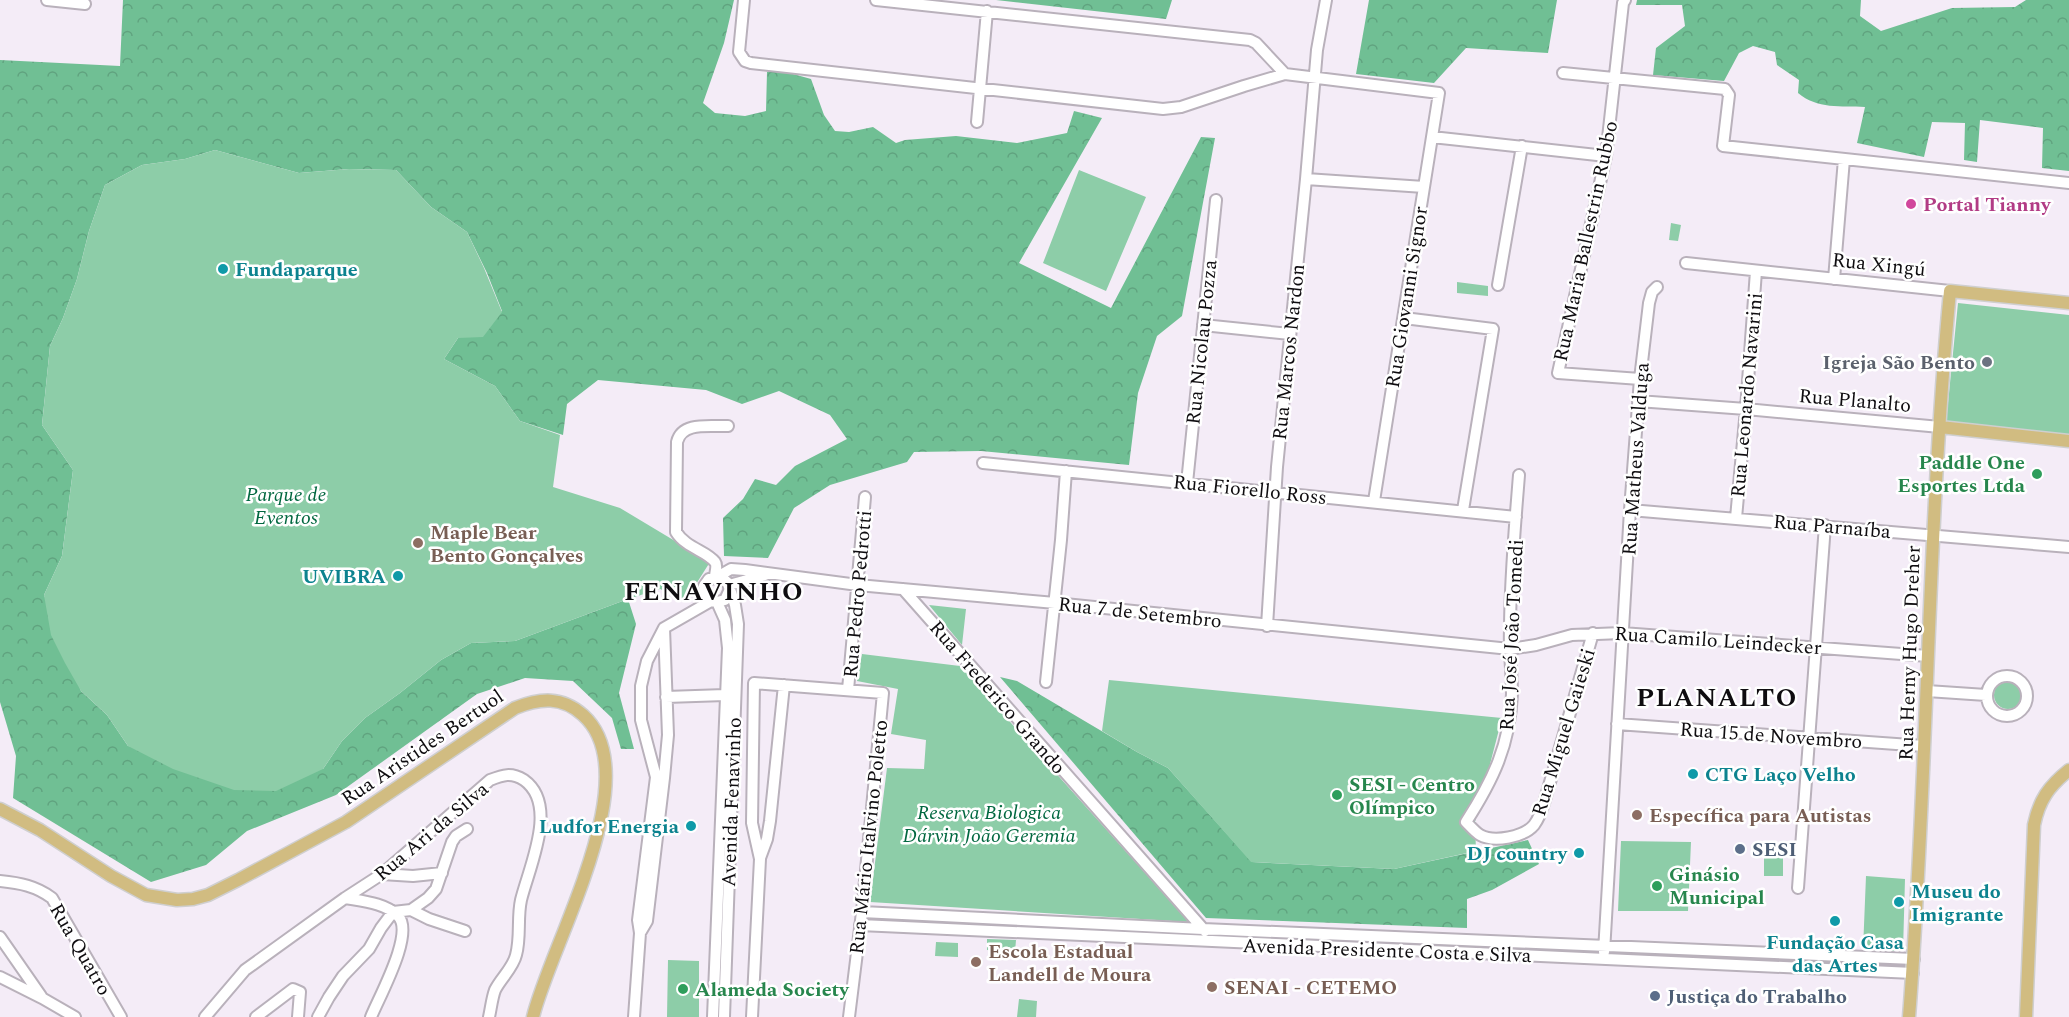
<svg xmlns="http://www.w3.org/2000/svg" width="2069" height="1017" font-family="Spectral,serif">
<defs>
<pattern id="forest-crowns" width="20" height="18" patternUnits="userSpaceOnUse" patternTransform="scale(1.5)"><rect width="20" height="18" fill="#70bf94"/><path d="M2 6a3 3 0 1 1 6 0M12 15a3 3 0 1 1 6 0" fill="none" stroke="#60a37f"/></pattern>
</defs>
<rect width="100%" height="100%" fill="#f4ecf7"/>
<path fill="url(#forest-crowns)" d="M123,0H734L724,43L703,103L715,113L745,116L766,111L767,72H786L811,79L824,115L835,131L849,132L873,127L896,143L905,140L956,136L1017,143L1067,133L1074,111L1102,118L1019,263L1111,308L1201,137L1215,138L1182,316L1157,336L1138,393L1129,465L981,451L914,452L907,462L830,485L794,508L768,558L724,556L723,518L743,499L755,479L776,485L795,466L847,439L830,415L779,391L742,404L706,390L598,380L567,404L563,435L520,421L495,386L444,359L458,338L502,311L487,273L467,232L431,207L396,170L349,169L299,173L215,150L185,159L142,165L105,185L89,231L77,279L63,318L50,346L42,425L73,470L62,556L44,595L81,691L107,715L128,746L323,769L342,741L365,718L400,693L441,660L471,643L515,641L628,599L636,624L619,693L634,749H621L612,718L573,681L525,678L477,694L336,795L247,831L206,865L151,882L13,798L16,756L0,702V60L120,66Z
M996,0H1172L1166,19Z
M1369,0H1557L1548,53L1466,48L1434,83L1356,74Z
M1637,0H1861L1860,16L1881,31L1952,8L2015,7L2026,0H2069V171L2042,168L2043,128L1980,120L1977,162L1964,160L1965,123L1932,122L1924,157L1857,143L1865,107C1841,106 1817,109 1798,93L1799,80L1777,65L1775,52L1753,46L1739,53L1724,81L1653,75L1656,48L1685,26L1682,5H1636Z
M1000,677L1017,681L1137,752L1168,768L1252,862L1394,869L1528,840L1539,864L1492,890L1467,899V928L1206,918Z"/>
<path fill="#8dcda8" d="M215,150L299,173L349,169L396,170L431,207L467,232L484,268L502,312L483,337L458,338L444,359L495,386L520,421L560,435L553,487L620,508L710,562L686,600L660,589L628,599L515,641L471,643L441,660L400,693L365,718L342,741L323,769L276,791L234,790L173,769L128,746L107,715L81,691L65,663L51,635L44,595L62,556L73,470L42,425L50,346L63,318L77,279L89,231L105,185L142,165L185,159Z
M1079,170L1146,197L1106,291L1043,263Z
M1671,223L1681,225L1678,241L1669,240Z
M1457,282L1488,286V296L1457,293Z
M1958,303L2069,315V436L1946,423Z
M929,605L966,609L962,645Z
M862,654L960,666L1189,922L870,902L887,768L924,769L926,740L891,734L898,689L857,681Z
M1109,680L1502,718L1475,822L1476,851L1394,869L1251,862L1168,768L1137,752L1102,731Z
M1994 695a14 14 0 1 1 28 0a14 14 0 1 1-28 0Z
M1621,841L1691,842L1688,911H1618Z
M1764,854H1783V876H1764Z
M1866,876L1905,879L1903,951L1863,950Z
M987,939L1016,940L1015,952L987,950Z
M936,942L958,943V957L935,956Z
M668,960L699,961V1017H667Z
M1019,999L1037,1001L1036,1017H1017Z"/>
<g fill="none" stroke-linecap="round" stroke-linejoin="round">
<defs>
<path id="minor" d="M47,0L85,4
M744,0L739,52L745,61L751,63L1163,109L1181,107L1244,86L1285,74L1439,93L1374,501
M876,0L1250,40L1256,43L1285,74
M1625,0L1623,3L1606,156L1558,373L1640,379
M1563,73L1725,89L1729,95L1723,146L2069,183
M977,122L987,11
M1432,137L1606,156
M1306,179L1424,187
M1686,263L1950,291
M1834,279L1844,159
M1498,285L1522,146
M1404,318L1493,329L1463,510
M1203,325L1290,334
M1638,401L1746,409L1940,427
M983,463L1516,517
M1519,475C1515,526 1510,579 1510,630C1509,652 1512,673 1512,694C1510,745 1493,780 1466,822C1470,826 1475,832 1480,835C1494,843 1524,837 1534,825C1539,818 1542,810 1544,803L1593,633
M1187,483L1216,200
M1630,510L2069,547
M1736,518L1746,409L1756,271
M715,577C715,572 718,566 715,562C707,551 686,548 676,532L677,442C682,421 711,427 728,426
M717,577L731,569L745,570L858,585L1055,603L1510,649L1536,645L1572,635L1622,633L1928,656
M729,585L765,575
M903,589L1205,931
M1267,626L1277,467L1306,179L1317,50L1326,0
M664,628L711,601L717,602L725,600L730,589L727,582L721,577L709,579L704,586L705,595L711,601
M1987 696a20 20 0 1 1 40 0a20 20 0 1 1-40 0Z
M1046,682L1061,540L1066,471
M848,690L865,497
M1927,691L1986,695
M666,697L725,695
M1617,724L1924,746
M760,858L767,839L770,821L784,685
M382,874L413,876L442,873
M0,881C20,883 36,886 52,898L121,1017
M1798,888L1825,525
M345,898C361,901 386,903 398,916C415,933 379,997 371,1017
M411,910L428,898L436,889L452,842L456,836L467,829
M862,912L1203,929L1914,959
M860,925L1913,973
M640,933L647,921L664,778L668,735L664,628
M0,937L41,996
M1604,952L1630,510L1640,379L1649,303L1652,292L1657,287
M0,977L42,998L75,1017
M205,1017L245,970L345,898L382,874L490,780C503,775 511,772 524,780C559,805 529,867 521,900C517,918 521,937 516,955C513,968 501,978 495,990C492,998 491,1008 489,1017
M256,1017L293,989L300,992L298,1017
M318,1017L329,997L343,976L369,949L381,928L393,912L411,910L429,919L465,931
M634,1017L640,933L638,920L656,777L641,720V686L647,661L664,628
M713,1017L728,648L725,620L717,602
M724,1017L738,624L735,605L730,589
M752,1017L760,859L752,823L754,683L883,693L862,912L849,1017"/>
<path id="major" d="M1940,427L2069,441
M0,809L40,830L111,876L146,895L177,900L193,899L208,895L238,880L346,822L515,708C540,698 562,696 583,715C650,775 550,945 533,1017
M1909,1017C1928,775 1927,532 1950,291L2069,303
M2026,1017L2034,825C2039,800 2049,786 2069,770"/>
</defs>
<use href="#minor" stroke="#b9b1bb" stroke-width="14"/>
<use href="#major" stroke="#cfcfcf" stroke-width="15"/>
<use href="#minor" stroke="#fff" stroke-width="10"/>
<use href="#major" stroke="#d1bc81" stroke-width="12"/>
</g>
<circle fill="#d1479c" stroke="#fff" stroke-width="2" cx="1911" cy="204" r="6"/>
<g fill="#0f9aa8" stroke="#fff" stroke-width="2">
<circle cx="223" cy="269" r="6"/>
<circle cx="398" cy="576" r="6"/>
<circle cx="1693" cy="774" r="6"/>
<circle cx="691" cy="826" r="6"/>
<circle cx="1579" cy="853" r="6"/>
<circle cx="1899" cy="902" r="6"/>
<circle cx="1835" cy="921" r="6"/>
</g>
<circle fill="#6b7280" stroke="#fff" stroke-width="2" cx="1987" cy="362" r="6"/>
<g fill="#2e9e5b" stroke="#fff" stroke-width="2">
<circle cx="2037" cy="474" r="6"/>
<circle cx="1337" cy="795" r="6"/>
<circle cx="1657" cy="886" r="6"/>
<circle cx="683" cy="989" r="6"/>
</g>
<g fill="#8d6e63" stroke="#fff" stroke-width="2">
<circle cx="418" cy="543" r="6"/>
<circle cx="1637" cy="815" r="6"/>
<circle cx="976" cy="962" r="6"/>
<circle cx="1212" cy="987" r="6"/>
</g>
<g fill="#5c6f8a" stroke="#fff" stroke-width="2">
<circle cx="1740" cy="849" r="6"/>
<circle cx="1655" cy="996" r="6"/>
</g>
<g text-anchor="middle" stroke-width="5" stroke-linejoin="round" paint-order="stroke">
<g font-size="20" font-weight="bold" fill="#b23c85" stroke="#fff" text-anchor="start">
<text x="1923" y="211">Portal Tianny</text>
</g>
<g font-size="20" fill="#0f0d10" stroke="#fff">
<text transform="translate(1585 241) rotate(-78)" y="7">Rua Maria Ballestrin Rubbo</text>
<text transform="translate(1879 264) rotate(6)" y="7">Rua Xingú</text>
<text transform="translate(1406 297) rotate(-81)" y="7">Rua Giovanni Signor</text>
<text transform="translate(1201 342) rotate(-84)" y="7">Rua Nicolau Pozza</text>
<text transform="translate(1288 352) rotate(-84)" y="7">Rua Marcos Nardon</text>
<text transform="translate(1746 395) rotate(-85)" y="7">Rua Leonardo Navarini</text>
<text transform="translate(1855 400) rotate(5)" y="7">Rua Planalto</text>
<text transform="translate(1635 459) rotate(-86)" y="7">Rua Matheus Valduga</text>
<text transform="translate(1250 489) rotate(6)" y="7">Rua Fiorello Ross</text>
<text transform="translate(1832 526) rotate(5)" y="7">Rua Parnaíba</text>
<text transform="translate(857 594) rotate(-85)" y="7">Rua Pedro Pedrotti</text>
<text transform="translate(1140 612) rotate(6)" y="7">Rua 7 de Setembro</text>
<text transform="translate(1511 635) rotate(-87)" y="7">Rua José João Tomedi</text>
<text transform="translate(1718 640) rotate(4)" y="7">Rua Camilo Leindecker</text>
<text transform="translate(1909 653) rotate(-88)" y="7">Rua Herny Hugo Dreher</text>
<text transform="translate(998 697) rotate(49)" y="7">Rua Frederico Grando</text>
<text transform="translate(1563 732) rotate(-73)" y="7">Rua Miguel Gaieski</text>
<text transform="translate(1771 735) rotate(4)" y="7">Rua 15 de Novembro</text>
<text transform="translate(422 747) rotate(-34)" y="7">Rua Aristides Bertuol</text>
<text transform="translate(731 802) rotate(-88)" y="7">Avenida Fenavinho</text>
<text transform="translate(431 831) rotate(-40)" y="7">Rua Ari da Silva</text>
<text transform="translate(868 837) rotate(-84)" y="7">Rua Mário Italvino Poletto</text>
<text transform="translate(81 949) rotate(60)" y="7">Rua Quatro</text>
<text transform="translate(1387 950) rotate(2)" y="7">Avenida Presidente Costa e Silva</text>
</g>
<g font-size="20" font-weight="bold" fill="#0d838f" stroke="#fff" text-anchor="start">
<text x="235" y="276">Fundaparque</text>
<text x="386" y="583" text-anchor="end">UVIBRA</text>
<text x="1705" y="781">CTG Laço Velho</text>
<text x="679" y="833" text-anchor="end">Ludfor Energia</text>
<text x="1567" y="860" text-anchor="end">DJ country</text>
<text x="1911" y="898">Museu do<tspan x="1911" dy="23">Imigrante</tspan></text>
<text x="1835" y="949" text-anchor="middle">Fundação Casa<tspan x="1835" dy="23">das Artes</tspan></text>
</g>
<g font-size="20" font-weight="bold" fill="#5b616d" stroke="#fff" text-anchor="end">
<text x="1975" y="369">Igreja São Bento</text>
</g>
<g font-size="20" font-weight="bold" fill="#27864d" stroke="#fff" text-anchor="start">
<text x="2025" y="469" text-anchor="end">Paddle One<tspan x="2025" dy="23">Esportes Ltda</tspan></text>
<text x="1349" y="791">SESI - Centro<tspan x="1349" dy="23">Olímpico</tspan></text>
<text x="1669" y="881">Ginásio<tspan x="1669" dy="23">Municipal</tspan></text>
<text x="695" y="996">Alameda Society</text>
</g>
<g font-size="20" font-style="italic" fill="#00673f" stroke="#fff">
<text x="286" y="501">Parque de<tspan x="286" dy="23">Eventos</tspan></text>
<text x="989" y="819">Reserva Biologica<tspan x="989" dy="23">Dárvin João Geremia</tspan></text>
</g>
<g font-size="20" font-weight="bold" fill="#785e54" stroke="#fff" text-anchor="start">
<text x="430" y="539">Maple Bear<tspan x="430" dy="23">Bento Gonçalves</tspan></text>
<text x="1649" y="822">Específica para Autistas</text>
<text x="988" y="958">Escola Estadual<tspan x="988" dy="23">Landell de Moura</tspan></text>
<text x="1224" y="994">SENAI - CETEMO</text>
</g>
<g font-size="20" font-weight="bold" fill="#4e5e75" stroke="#fff" text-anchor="start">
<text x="1752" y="856">SESI</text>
<text x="1667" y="1003">Justiça do Trabalho</text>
</g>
<g font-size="26" font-weight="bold" letter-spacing="1.5" fill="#0f0d10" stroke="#fff">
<text x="714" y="600">FENAVINHO</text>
<text x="1717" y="706">PLANALTO</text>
</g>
</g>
</svg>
